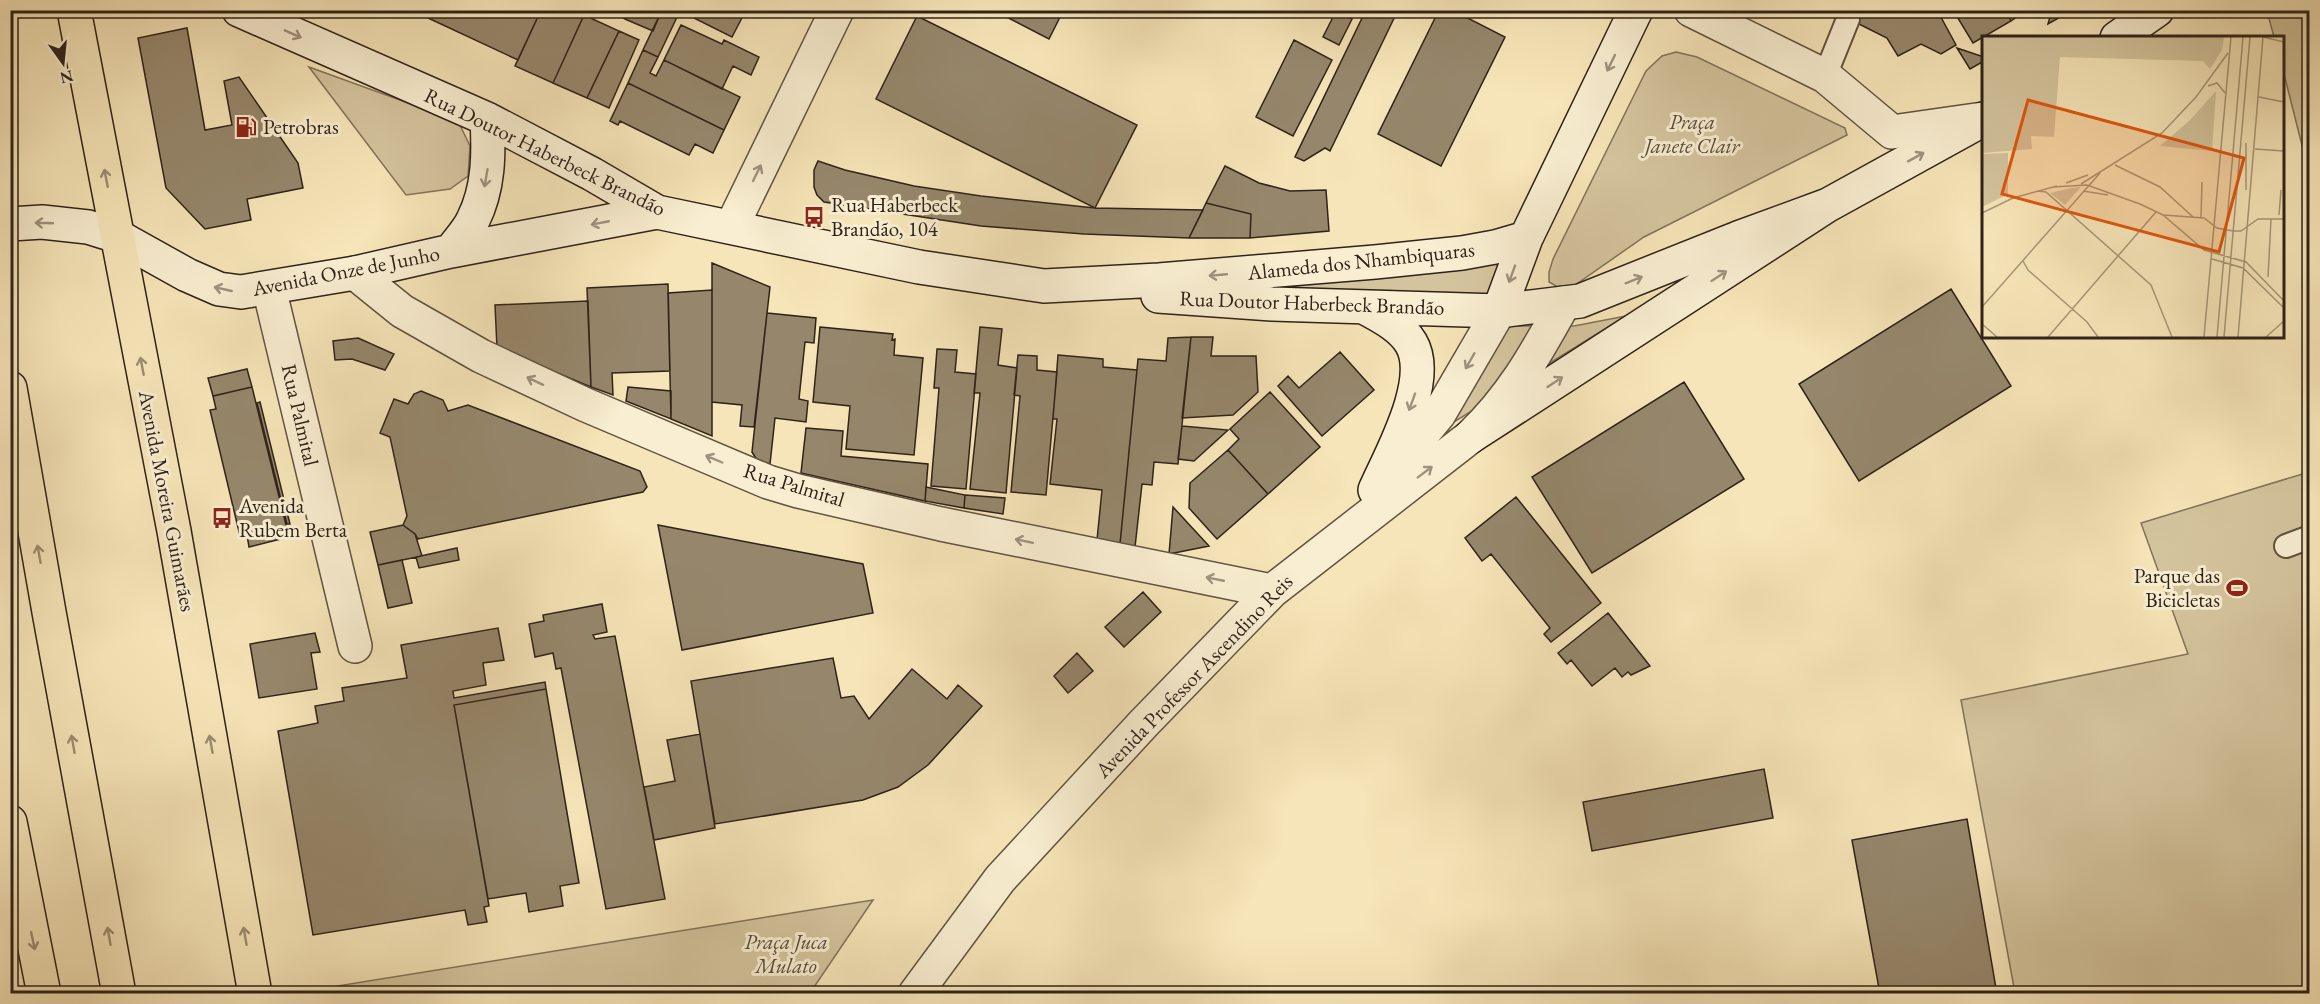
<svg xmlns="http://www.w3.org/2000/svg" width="2320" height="1004" font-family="'EB Garamond',serif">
<rect width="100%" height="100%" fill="#f6e5b8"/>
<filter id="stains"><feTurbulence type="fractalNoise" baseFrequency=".00333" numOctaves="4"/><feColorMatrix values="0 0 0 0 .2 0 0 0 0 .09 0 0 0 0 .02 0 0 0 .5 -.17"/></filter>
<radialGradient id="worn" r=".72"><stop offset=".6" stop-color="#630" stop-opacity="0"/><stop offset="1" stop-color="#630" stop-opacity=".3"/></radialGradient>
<path fill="#d4c49d" stroke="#82735c" stroke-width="1.5" d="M2267,11H2309V173L2283,70L2282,38L2274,37Z
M1676,52L1697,57L1845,128L1847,135L1644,237L1575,285L1563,290L1549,282V272L1553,259L1646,71L1662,56Z
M309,67L458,121L470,146L468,176L450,189L406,195Z
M1516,246L1494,305L1184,282Z
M1626,316L1449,425L1507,326H1574Z
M2309,472V993H2015L1961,700L2188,654L2141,523Z
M873,900L810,993H338L337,986Z"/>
<path fill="#96876c" stroke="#2f221a" stroke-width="1.5" d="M428,10H541L518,60L426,17Z
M541,10H574L584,15L553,83L515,66Z
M608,10H629L625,19Z
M629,10H662L653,31L625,19Z
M662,10L677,17L658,57L643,50Z
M678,10H746L732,37Z
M993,10H1052L1061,15L1049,39Z
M1346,10H1398L1330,151L1325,148L1304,161L1295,157L1362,18Z
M1439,10H1452L1505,37L1441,166L1378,134Z
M1831,10H1937L1956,45L1941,54L1921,44L1898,56L1887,38Z
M1953,10H2005L2011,21L1973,43Z
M2005,10H2027L2011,21Z
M2052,10H2071V11L2048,24Z
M1336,11L1352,19L1339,45L1323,37Z
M584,15L619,31L587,98L553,83Z
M917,16L1137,125L1095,208L876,99Z
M681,25L722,44L724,40L759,57L751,75L733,66L722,89L664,60Z
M187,28L205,130L232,125L224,81L239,77L298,163L303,188L247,199L251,220L205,229L166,188L138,38Z
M619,31L639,40L609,108L587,98Z
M1294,40L1332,60L1293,136L1256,117Z
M1957,48L1984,57V61L1970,69Z
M643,50L658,57L650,73L656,76L664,60L740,97L724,130L628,83Z
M628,83L724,130L713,153L695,144L689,155L620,121L618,125L610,121Z
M818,161L845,170L914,186L981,196L1095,208L1203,210L1189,238L1084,234L981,226L824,202L817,195L814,187V170Z
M1225,166L1259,183L1290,191L1326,190L1329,231L1250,238L1251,214L1206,203Z
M1206,203L1251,214L1250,238H1189Z
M712,263L770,287L754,427L740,426L742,405L712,402Z
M668,284L670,371L612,373L613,395L591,387L587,288Z
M1951,289L2011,386L1859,481L1799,384Z
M712,290V436L671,419L668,293Z
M588,301L591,387L497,348L495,305Z
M767,313L816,318L814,343L805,342L799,399L808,401L806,422L775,418L770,464L757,460L752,452Z
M820,327L893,334L892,340L895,339L894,355L923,358L914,455L846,449L850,406L813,402Z
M980,327L1002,329L998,365L1017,368L1006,493L970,489L980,393H974Z
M1191,337L1178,464L1154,462L1152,485L1142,484L1135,547L1120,544L1138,359L1166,361L1168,338Z
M1191,337H1213L1211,356H1256L1258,392L1233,415L1182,418Z
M358,338L394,354L385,370L352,359L335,360L333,341Z
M937,349L957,350L955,372L976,374L966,489L931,486L939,388H934Z
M1340,352L1374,390L1322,436L1278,386L1288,376L1299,388Z
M1018,355L1037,356V370L1057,372L1046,495L1011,492L1020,396L1014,395Z
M1058,355L1103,359V367L1137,370L1120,544L1097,540L1102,490L1050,484L1057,419H1053Z
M247,369L252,387L213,396L208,378Z
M1684,382L1744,479L1592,573L1532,477Z
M252,387L289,537L249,547L247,535L240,536L210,410L216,409L213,396Z
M628,387L671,391V419L626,401Z
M421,391L443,400L448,411L468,405L640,471L647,487L643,492L418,539L415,534L403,525L407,516L390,437L380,433L394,399L408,404L414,394Z
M1270,392L1320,447L1268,494L1228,450L1239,439L1230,429Z
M260,402L290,524H287L257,403Z
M1182,426L1228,430L1194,461L1178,459Z
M806,428L843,431L841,456L928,464L925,501L801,473Z
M1228,450L1268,494L1217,539L1189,508L1190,483Z
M926,487L965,495L964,508L925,501Z
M965,495L1005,498L1003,514L964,508Z
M1516,497L1601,603L1551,642L1544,634L1550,628L1491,554L1482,561L1465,538Z
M1173,507L1209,546L1169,554Z
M403,525L415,534L422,556L378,565L370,532Z
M658,525L863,564L873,613L682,650Z
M457,548L459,560L419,568L416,557Z
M402,560L412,603L388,608L378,565Z
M1143,592L1161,612L1124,647L1105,627Z
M602,604L607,632L593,635L595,639L615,636L665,899L606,909L561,668L556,669L553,653L535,657L529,624L544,621L543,615Z
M1608,613L1650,666L1631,675L1628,672L1622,677L1615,668L1592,686L1571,660L1567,664L1558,653Z
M498,628L504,660L483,663L486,685L453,691L454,698L545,682L546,689L454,705L489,906L484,907L487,922L468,925L465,910L313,935L278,731L318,723L315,706L344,701L342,688L407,678L401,645Z
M315,633L320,652L311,653L317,689L259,698L250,644Z
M1077,653L1093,671L1068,693L1054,676Z
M833,658L841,698L854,696L869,719L912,669L947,699L958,685L982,706L928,765L898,787L863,800L715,824L691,681Z
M546,689L579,883L560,886L563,906L529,912L526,893L488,899L454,705Z
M700,734L715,828L654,840L644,787L675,781L667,740Z
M1764,769L1773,818L1592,851L1583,802Z
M1967,819L1997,994H1880L1852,840Z"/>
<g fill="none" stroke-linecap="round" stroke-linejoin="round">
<defs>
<path id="lane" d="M1825,76L1848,19
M2286,546L2310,537"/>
<path id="street" d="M1691,10L1825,76L1892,132L1983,119
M732,226L837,10
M355,273L402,311L481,356L586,405L768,482L798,491L941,524L1272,591
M269,288L355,646
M1386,478L1439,414L1499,311
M915,994L1000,879L1144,723L1272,591L1470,437C1513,396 1536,353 1564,303"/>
<path id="secondary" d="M239,10L487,119L592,174L657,212L919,267L1044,286L1159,280L1375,262L1462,253L1495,247L1526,238
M2117,38L2157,10
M10,224L42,222L88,227L117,236L187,275L219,289L241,292L355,273L451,251L657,212
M451,251C458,241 468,231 473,220C489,188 489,154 487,119
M1158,296L1272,304L1499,311L1580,301L1738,238L1828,205
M1364,307C1380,316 1401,326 1411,343C1433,380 1391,454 1375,490
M1499,311L1526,238L1636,10
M1470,437L1828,205L1984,119"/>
<path id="highway" d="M74,10L174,531L255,994
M10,388L49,612L119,994
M10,822L44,994"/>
</defs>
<use href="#lane" stroke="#615342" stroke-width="26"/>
<use href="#street" stroke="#615342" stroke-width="36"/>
<use href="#secondary" stroke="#2f221a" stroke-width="36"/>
<use href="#highway" stroke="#2f221a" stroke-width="36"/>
<use href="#lane" stroke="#f9eed1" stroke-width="22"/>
<use href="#street" stroke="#f9eed1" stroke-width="33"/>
<use href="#secondary" stroke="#f9eed1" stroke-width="33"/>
<use href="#highway" stroke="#f6e5b8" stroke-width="33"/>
</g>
<defs><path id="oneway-shaft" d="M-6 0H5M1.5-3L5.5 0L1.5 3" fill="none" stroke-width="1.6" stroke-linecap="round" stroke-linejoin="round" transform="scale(1.5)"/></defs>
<g stroke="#9e927f">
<use href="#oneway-shaft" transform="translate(293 34) rotate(24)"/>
<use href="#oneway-shaft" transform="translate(1611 63) rotate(116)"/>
<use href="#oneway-shaft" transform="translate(1916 157) rotate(-29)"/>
<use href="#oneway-shaft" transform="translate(757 173) rotate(-64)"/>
<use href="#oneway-shaft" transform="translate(486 178) rotate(100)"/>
<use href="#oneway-shaft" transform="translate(44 223) rotate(-178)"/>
<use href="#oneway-shaft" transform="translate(600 223) rotate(169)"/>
<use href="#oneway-shaft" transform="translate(1512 274) rotate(110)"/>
<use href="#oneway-shaft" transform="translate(1218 275) rotate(175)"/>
<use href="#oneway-shaft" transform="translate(1719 276) rotate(-33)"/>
<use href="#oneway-shaft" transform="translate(1634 280) rotate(-22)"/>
<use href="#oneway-shaft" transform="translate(223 289) rotate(-167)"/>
<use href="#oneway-shaft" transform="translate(1470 361) rotate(120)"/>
<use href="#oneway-shaft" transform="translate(535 381) rotate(-155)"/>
<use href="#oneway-shaft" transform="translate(1555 382) rotate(-33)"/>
<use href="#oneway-shaft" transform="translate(1412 402) rotate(110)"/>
<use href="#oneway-shaft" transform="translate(714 459) rotate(-157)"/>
<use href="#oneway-shaft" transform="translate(1425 472) rotate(-37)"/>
<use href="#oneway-shaft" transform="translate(1024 541) rotate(-168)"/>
<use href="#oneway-shaft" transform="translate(1215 579) rotate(-169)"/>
</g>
<g stroke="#9c8d71">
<use href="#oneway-shaft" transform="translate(106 178) rotate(-101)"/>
<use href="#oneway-shaft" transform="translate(142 366) rotate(-101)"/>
<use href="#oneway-shaft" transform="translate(39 554) rotate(-100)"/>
<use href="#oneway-shaft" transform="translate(73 744) rotate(-100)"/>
<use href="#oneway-shaft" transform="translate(211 744) rotate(-100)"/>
<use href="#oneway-shaft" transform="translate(109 936) rotate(-100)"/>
<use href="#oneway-shaft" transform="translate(245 936) rotate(-100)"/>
<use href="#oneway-shaft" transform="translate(33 941) rotate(78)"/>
</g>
<defs>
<symbol id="fuel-bare" viewBox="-9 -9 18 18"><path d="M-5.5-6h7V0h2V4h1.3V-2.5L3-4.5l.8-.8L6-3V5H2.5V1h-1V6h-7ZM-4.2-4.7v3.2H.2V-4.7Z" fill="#8f2418" stroke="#f9eed1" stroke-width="2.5" paint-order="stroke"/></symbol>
<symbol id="bus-bare" viewBox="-9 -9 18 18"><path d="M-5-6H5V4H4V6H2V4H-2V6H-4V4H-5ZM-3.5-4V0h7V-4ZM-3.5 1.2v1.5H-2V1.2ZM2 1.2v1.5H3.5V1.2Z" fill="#8f2418" stroke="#f9eed1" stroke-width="2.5" paint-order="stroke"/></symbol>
<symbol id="stadium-bare" viewBox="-9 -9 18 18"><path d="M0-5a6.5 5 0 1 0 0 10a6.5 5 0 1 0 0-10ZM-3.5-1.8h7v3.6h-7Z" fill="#8f2418" stroke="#f9eed1" stroke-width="2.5" paint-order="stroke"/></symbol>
</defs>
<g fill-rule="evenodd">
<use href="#fuel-bare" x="231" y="112" width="30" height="30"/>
<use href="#bus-bare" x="799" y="202" width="30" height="30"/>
<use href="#bus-bare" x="207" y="503" width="30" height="30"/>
<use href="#stadium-bare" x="2222" y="573" width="30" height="30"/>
</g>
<g text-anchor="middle" stroke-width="6" stroke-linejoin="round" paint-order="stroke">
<g font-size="21" font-style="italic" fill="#584a3b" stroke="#f9eed1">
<text x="1692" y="129">Praça<tspan x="1692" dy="24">Janete Clair</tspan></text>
<text x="786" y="949">Praça Juca<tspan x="786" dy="24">Mulato</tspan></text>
</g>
<g font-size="21" fill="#2f221a" stroke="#f9eed1" text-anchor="start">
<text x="263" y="134">Petrobras</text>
<text x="831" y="212">Rua Haberbeck<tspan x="831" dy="24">Brandão, 104</tspan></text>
<text x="239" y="513">Avenida<tspan x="239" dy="24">Rubem Berta</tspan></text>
<text x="2220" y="583" text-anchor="end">Parque das<tspan x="2220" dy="24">Bicicletas</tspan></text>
</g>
<g font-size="21" fill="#2f221a" stroke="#f9eed1">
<text transform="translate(545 152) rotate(26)" y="7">Rua Doutor Haberbeck Brandão</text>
<text transform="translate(1361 261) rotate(-6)" y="7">Alameda dos Nhambiquaras</text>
<text transform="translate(346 271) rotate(-11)" y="7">Avenida Onze de Junho</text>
<text transform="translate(1312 303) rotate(2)" y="7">Rua Doutor Haberbeck Brandão</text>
<text transform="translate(300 415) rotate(77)" y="7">Rua Palmital</text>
<text transform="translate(794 485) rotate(17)" y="7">Rua Palmital</text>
<text transform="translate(167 501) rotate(79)" y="7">Avenida Moreira Guimarães</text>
<text transform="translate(1194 676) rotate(-46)" y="7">Avenida Professor Ascendino Reis</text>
</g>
</g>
<g transform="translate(1982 36)">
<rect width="302" height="302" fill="#f6e5b8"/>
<path d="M0,1H242L240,14L228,33L221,25L78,21L72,101L49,100L50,113L0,117ZM234,55L230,115L178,110L208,84ZM26,117V158L0,171V118ZM99,151L83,169L68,157L89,152Z" fill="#d4c49d"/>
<path fill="none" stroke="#a69779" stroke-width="1.5" d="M281,1L302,6M226,50L235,47L243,57M277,61L302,66M273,113L302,115M133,129L178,151L211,181M84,147L106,139M99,148L180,97L214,61L246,17M71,151L105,149L158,168L181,179L222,214L264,226L302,265M264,154V107M55,155L64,156L169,249L190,301M101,155L126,159M0,177L31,162L75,150M181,179L222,182L235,192L251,195H259L276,183H302M297,179L299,154M219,182L220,146M230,223L261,232L302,272M41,225L46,234L105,286L116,301M286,241L289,183M0,271L118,137M0,288L15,301M66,301L174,176M222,301L249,1M235,301L261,1M242,301L268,1M256,301L281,1M284,301L302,285"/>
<path fill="#df560d" fill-opacity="0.15" stroke="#df560d" stroke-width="3" d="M46,64L262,122L237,216L20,158Z"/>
<rect width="302" height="302" fill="none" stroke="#2f221a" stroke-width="3"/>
</g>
<rect width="2320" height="1004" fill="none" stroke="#f6e5b8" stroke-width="36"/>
<rect x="12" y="12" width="2296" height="980" fill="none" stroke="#2f221a" stroke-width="3"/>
<rect x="18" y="18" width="2284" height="968" fill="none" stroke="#2f221a" stroke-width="1.5"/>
<g transform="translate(63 63) rotate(165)" stroke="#f9eed1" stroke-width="4.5" paint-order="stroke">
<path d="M0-4.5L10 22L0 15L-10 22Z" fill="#2f221a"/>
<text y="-9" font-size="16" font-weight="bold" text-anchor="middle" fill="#2f221a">N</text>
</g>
<rect width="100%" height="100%" filter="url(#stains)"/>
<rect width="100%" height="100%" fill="url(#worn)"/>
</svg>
